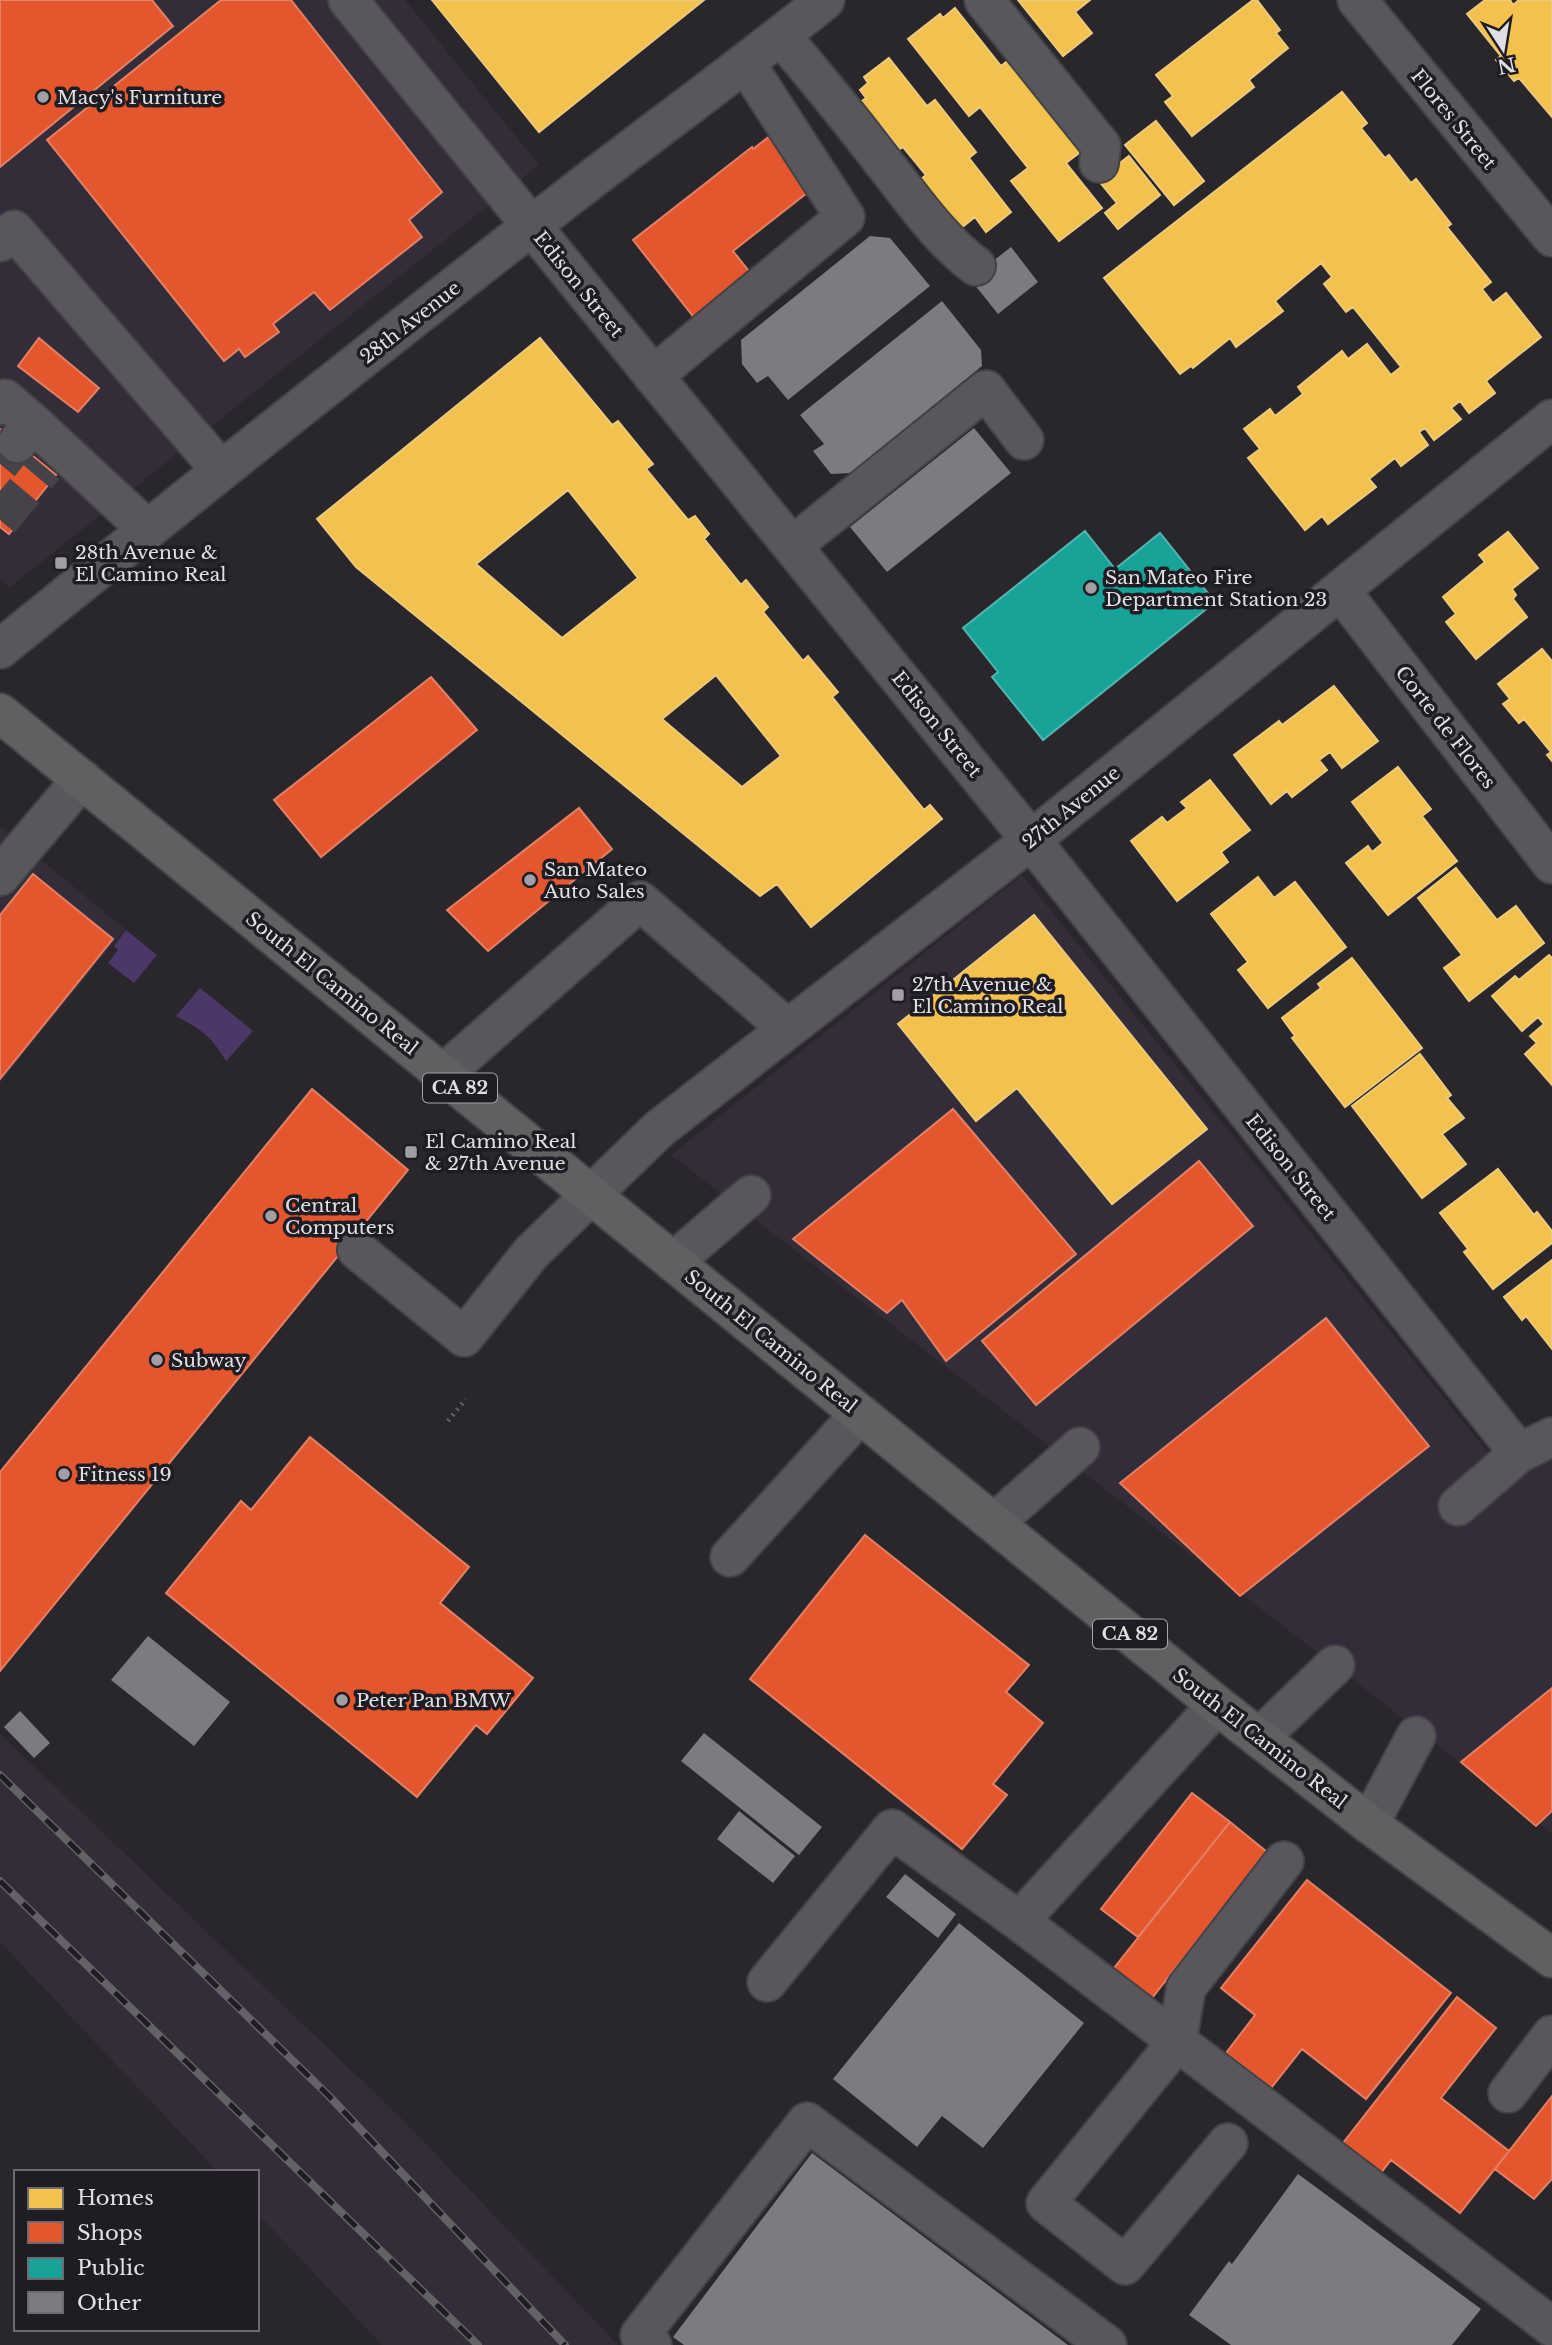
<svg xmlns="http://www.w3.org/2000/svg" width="1552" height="2345" font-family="'Libre Baskerville',serif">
<rect width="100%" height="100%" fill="#29272b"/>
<path fill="#322d39" d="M0,0H405L539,165L10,587L0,580Z
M0,826L125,929L0,1083Z
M1022,875L1512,1482L1552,1459V1833L671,1155Z
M0,1734L402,2119L618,2345H382L257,2213V2172H218L0,1942Z"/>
<path fill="#4c3868" d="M126,930L157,955L134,983L108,963L118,950L114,946Z
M200,988L253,1031L226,1061C211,1036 202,1030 176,1016Z"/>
<path fill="#f2c14e" stroke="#edca7b" stroke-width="2" fill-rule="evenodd" d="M432,0H704L539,132Z
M1018,0H1090L1075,12L1092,33L1063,56Z
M1253,0H1257L1280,30L1276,33L1288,48L1249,80L1254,87L1192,136L1165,102L1173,96L1156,75Z
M1485,0H1510L1513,5L1519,0H1552V117L1519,78L1514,81L1496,60L1501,56L1467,14Z
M955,8L1001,66L1014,56L1087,147L1066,163L1102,208L1059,241L1011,181L1028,168L980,107L969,116L908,39L940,14L943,18Z
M889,58L927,106L935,100L976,152L969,158L1011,212L986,232L975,217L950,237L919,181L926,175L903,147L900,149L880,124L867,135L848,111L866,98L860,90L868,83L864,77Z
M1342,92L1367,123L1361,128L1385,158L1389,155L1411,183L1416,179L1451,224L1447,227L1491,282L1482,289L1493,303L1506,293L1541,337L1486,381L1495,393L1469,413L1460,401L1451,408L1461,419L1434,440L1425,428L1419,432L1428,445L1401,466L1395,458L1369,479L1376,487L1328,524L1322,516L1305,530L1248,458L1260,449L1244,429L1270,409L1275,416L1303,394L1298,387L1342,351L1348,359L1367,344L1391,375L1401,367L1353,307L1346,312L1324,284L1332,277L1321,263L1275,301L1283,311L1236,347L1230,338L1193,368L1191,366L1180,374L1104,278Z
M1156,121L1204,181L1174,205L1125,145Z
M1129,156L1160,195L1118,229L1105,213L1117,203L1098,180Z
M540,338L612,425L618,421L653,464L646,469L688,520L695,516L709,534L704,539L741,585L746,580L768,607L763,612L803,661L808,656L838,692L832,697L924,810L930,805L942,819L811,927L777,884L760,896L356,567L317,519ZM568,490L638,578L562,638L476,564ZM716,675L781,756L742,787L662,719Z
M1508,532L1538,568L1512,589L1516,595L1513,599L1527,617L1476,659L1446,622L1456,614L1443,597L1485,562L1479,555Z
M1542,649L1552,661V761L1547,755L1551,752L1524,719L1519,723L1503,704L1510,699L1498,684Z
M1334,686L1378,741L1342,768L1330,752L1319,760L1327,770L1292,797L1287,791L1271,804L1234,755L1279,721L1282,725Z
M1398,767L1431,809L1422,816L1457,861L1388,915L1346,863L1368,846L1372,852L1383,843L1352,802Z
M1210,780L1250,830L1221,852L1228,862L1177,901L1131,841L1162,817L1167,823L1187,808L1181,802Z
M1456,868L1497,920L1516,906L1544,943L1469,1001L1444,968L1462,955L1418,898Z
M1258,877L1274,898L1295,882L1346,947L1268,1008L1238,970L1248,962L1211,914Z
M1034,915L1207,1129L1112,1204L1017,1088L976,1121L898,1024Z
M1549,955L1552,958V1085L1525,1054L1537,1043L1530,1036L1544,1024L1538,1017L1522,1031L1492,996L1515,976L1519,980Z
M1352,958L1422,1048L1345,1107L1292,1038L1295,1036L1282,1018L1321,988L1318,984Z
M1420,1054L1451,1095L1447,1098L1464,1118L1442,1134L1466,1164L1422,1198L1352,1106Z
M1498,1169L1534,1215L1537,1212L1552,1231V1243L1493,1289L1464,1252L1468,1249L1440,1213Z
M1552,1260V1349L1526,1316L1522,1320L1504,1297Z"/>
<path fill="#e4572e" stroke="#e38065" stroke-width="2" d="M0,0H152L173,26L0,167Z
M221,0H291L442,192L409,220L422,237L330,310L314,292L273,324L279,332L245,357L239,349L224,361L47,140Z
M770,136L812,189L733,251L752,275L696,320L633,240L752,147L753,149Z
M39,338L99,388L78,412L18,366Z
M0,429L56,475L9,534L0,527Z
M431,677L477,730L321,857L274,800Z
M579,808L612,849L488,951L447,910Z
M33,874L113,939L0,1079V915Z
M312,1089L408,1170L0,1671V1472Z
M953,1109L1076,1254L946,1361L902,1300L887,1313L793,1239Z
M1199,1161L1253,1226L1036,1405L982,1341Z
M1326,1318L1429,1446L1240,1596L1120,1483Z
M310,1437L469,1567L440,1603L533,1678L487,1734L476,1725L417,1797L166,1593L241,1501L251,1510Z
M865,1535L1029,1665L1006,1692L1043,1723L993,1784L1007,1795L962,1849L750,1679Z
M1552,1688V1811L1536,1826L1461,1762Z
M1192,1793L1230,1822L1138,1937L1101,1909Z
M1230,1822L1267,1852L1148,2003L1110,1973Z
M1307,1880L1451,1993L1366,2099L1302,2049L1271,2088L1226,2053L1255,2015L1221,1988Z
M1457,1997L1496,2028L1441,2098L1509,2151L1460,2213L1391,2160L1377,2178L1339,2148Z
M1552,2096V2179L1534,2199L1495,2169Z"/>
<path fill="#17a398" stroke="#54b5af" stroke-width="2" d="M1085,531L1115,569L1160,533L1215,602L1043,740L992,677L998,672L963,628Z"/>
<path fill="#7d7b7f" d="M870,236L890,238L930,286L788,400L768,376L757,383L742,364L741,340Z
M1011,247L1038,282L998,314L970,279Z
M942,301L981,350L982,366L850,473L831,474L813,451L824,444L800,415Z
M974,428L1011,473L887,572L850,527Z
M148,1636L230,1702L194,1746L111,1680Z
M20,1711L50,1743L34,1758L4,1727Z
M704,1733L822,1827L799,1855L681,1761Z
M739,1811L795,1856L773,1883L717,1839Z
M905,1874L956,1914L938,1938L886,1897Z
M959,1923L1084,2023L983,2148L942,2116L917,2147L833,2079Z
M812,2153L1068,2345H684L673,2337Z
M1298,2174L1481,2309L1452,2345H1231L1189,2315L1229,2261L1232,2264Z"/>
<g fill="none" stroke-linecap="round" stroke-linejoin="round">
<path stroke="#454347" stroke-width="38" stroke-dasharray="38 19" stroke-linecap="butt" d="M0,464L17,443
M0,520L45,467"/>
<defs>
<path id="minor" d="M348,0L1031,840L1519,1453
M984,0L1101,146L1099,163
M1357,0L1552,237
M781,36C816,77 850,119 883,162C912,198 938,238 976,266
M0,242L14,230L221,470
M653,376L845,217L746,64
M0,405L5,399L33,423
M17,443L33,423L148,530
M792,546L986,390L1024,440
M1340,590L1552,864
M0,649C187,497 376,347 566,199C652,132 740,69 825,0
M0,876L82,779
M443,1074L640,901L788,1029
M357,1250L464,1337L531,1253L659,1129L1031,840L1552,419
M673,1262L751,1195
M1458,1506L1519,1453L1552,1437
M994,1523L1080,1447
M730,1557L860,1414
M1259,1738L1335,1665
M1369,1824L1416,1736
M1019,1921L1217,1705
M767,1982L892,1829L1019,1921L1552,2327
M1508,2093L1552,2035
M1228,2143L1125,2265L1046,2203L1177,2042L1186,1988L1284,1861
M652,2345L640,2335L807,2122L1107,2345"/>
<path id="major" d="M0,713L1217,1705L1369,1824L1552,1958"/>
</defs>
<use href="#minor" stroke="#434246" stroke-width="42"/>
<use href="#major" stroke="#434246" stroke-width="42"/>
<path stroke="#616063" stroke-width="4.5" stroke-dasharray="2 5" stroke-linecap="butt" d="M448,1421L466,1399"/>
<use href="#minor" stroke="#59575b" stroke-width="38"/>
<use href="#major" stroke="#5e615f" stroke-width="38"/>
<defs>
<path id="rail" d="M0,1775L328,2095L565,2345
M0,1881L478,2345"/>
</defs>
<use href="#rail" stroke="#636264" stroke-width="8"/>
<use href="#rail" stroke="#1f1c23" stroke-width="5" stroke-dasharray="16" stroke-linecap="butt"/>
</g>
<g fill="#a19fa4" stroke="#1f1c23" stroke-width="2.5">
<circle cx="43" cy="97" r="7"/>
<rect x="54" y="556" width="14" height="14" rx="3.5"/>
<circle cx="1091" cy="588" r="7"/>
<circle cx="530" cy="880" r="7"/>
<rect x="891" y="988" width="14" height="14" rx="3.5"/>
<rect x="404" y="1145" width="14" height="14" rx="3.5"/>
<circle cx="271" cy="1216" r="7"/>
<circle cx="157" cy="1360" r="7"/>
<circle cx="64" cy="1474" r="7"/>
<circle cx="342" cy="1700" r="7"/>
</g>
<g text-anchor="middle" stroke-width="7" stroke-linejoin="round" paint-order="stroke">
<g fill="#1f1c23" stroke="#a7a4ab" stroke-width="2">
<rect x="423" y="1073.5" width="74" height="29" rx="5"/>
<rect x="1093" y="1619.5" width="74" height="29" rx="5"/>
</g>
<g font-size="18" font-weight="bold" fill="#e1dfe5">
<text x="460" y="1094">CA 82</text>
<text x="1130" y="1640">CA 82</text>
</g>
<g font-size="19" fill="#e1dfe5" stroke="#1f1c23" text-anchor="start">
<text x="57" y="104">Macy's Furniture</text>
<text x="75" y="559">28th Avenue &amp;<tspan x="75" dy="22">El Camino Real</tspan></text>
<text x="1105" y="584">San Mateo Fire<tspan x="1105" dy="22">Department Station 23</tspan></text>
<text x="544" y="876">San Mateo<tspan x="544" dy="22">Auto Sales</tspan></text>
<text x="912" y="991">27th Avenue &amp;<tspan x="912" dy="22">El Camino Real</tspan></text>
<text x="425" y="1148">El Camino Real<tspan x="425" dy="22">&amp; 27th Avenue</tspan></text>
<text x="285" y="1212">Central<tspan x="285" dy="22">Computers</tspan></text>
<text x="171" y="1367">Subway</text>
<text x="78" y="1481">Fitness 19</text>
<text x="356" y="1707">Peter Pan BMW</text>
</g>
<g font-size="19" fill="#e1dfe5" stroke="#1f1c23">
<text transform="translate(1454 119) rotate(51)" y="7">Flores Street</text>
<text transform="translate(579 284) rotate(51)" y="7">Edison Street</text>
<text transform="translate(410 322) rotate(-38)" y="7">28th Avenue</text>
<text transform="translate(937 724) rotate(51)" y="7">Edison Street</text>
<text transform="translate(1446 727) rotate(52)" y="7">Corte de Flores</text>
<text transform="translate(1071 807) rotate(-39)" y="7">27th Avenue</text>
<text transform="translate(332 983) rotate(39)" y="7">South El Camino Real</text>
<text transform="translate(1291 1167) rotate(51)" y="7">Edison Street</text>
<text transform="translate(771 1341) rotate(39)" y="7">South El Camino Real</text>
<text transform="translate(1260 1738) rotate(38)" y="7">South El Camino Real</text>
</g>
</g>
<rect x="14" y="2170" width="245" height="161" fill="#1f1c23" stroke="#6d6a71" stroke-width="2"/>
<rect x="28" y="2188" width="35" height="21" fill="#f2c14e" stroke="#6d6a71" stroke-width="2"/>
<text x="77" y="2205" font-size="21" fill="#e1dfe5">Homes</text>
<rect x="28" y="2222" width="35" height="21" fill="#e4572e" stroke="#6d6a71" stroke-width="2"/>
<text x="77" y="2240" font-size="21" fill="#e1dfe5">Shops</text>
<rect x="28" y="2258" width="35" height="21" fill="#17a398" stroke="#6d6a71" stroke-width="2"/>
<text x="77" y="2275" font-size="21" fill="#e1dfe5">Public</text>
<rect x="28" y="2292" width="35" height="21" fill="#7d7b7f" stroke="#6d6a71" stroke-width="2"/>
<text x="77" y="2310" font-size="21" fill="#e1dfe5">Other</text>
<g transform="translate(1503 49) rotate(168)" stroke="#1f1c23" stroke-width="5" paint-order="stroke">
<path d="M0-5L12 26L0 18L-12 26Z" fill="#e1dfe5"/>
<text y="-10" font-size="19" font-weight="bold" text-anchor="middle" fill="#e1dfe5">N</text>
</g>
</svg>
